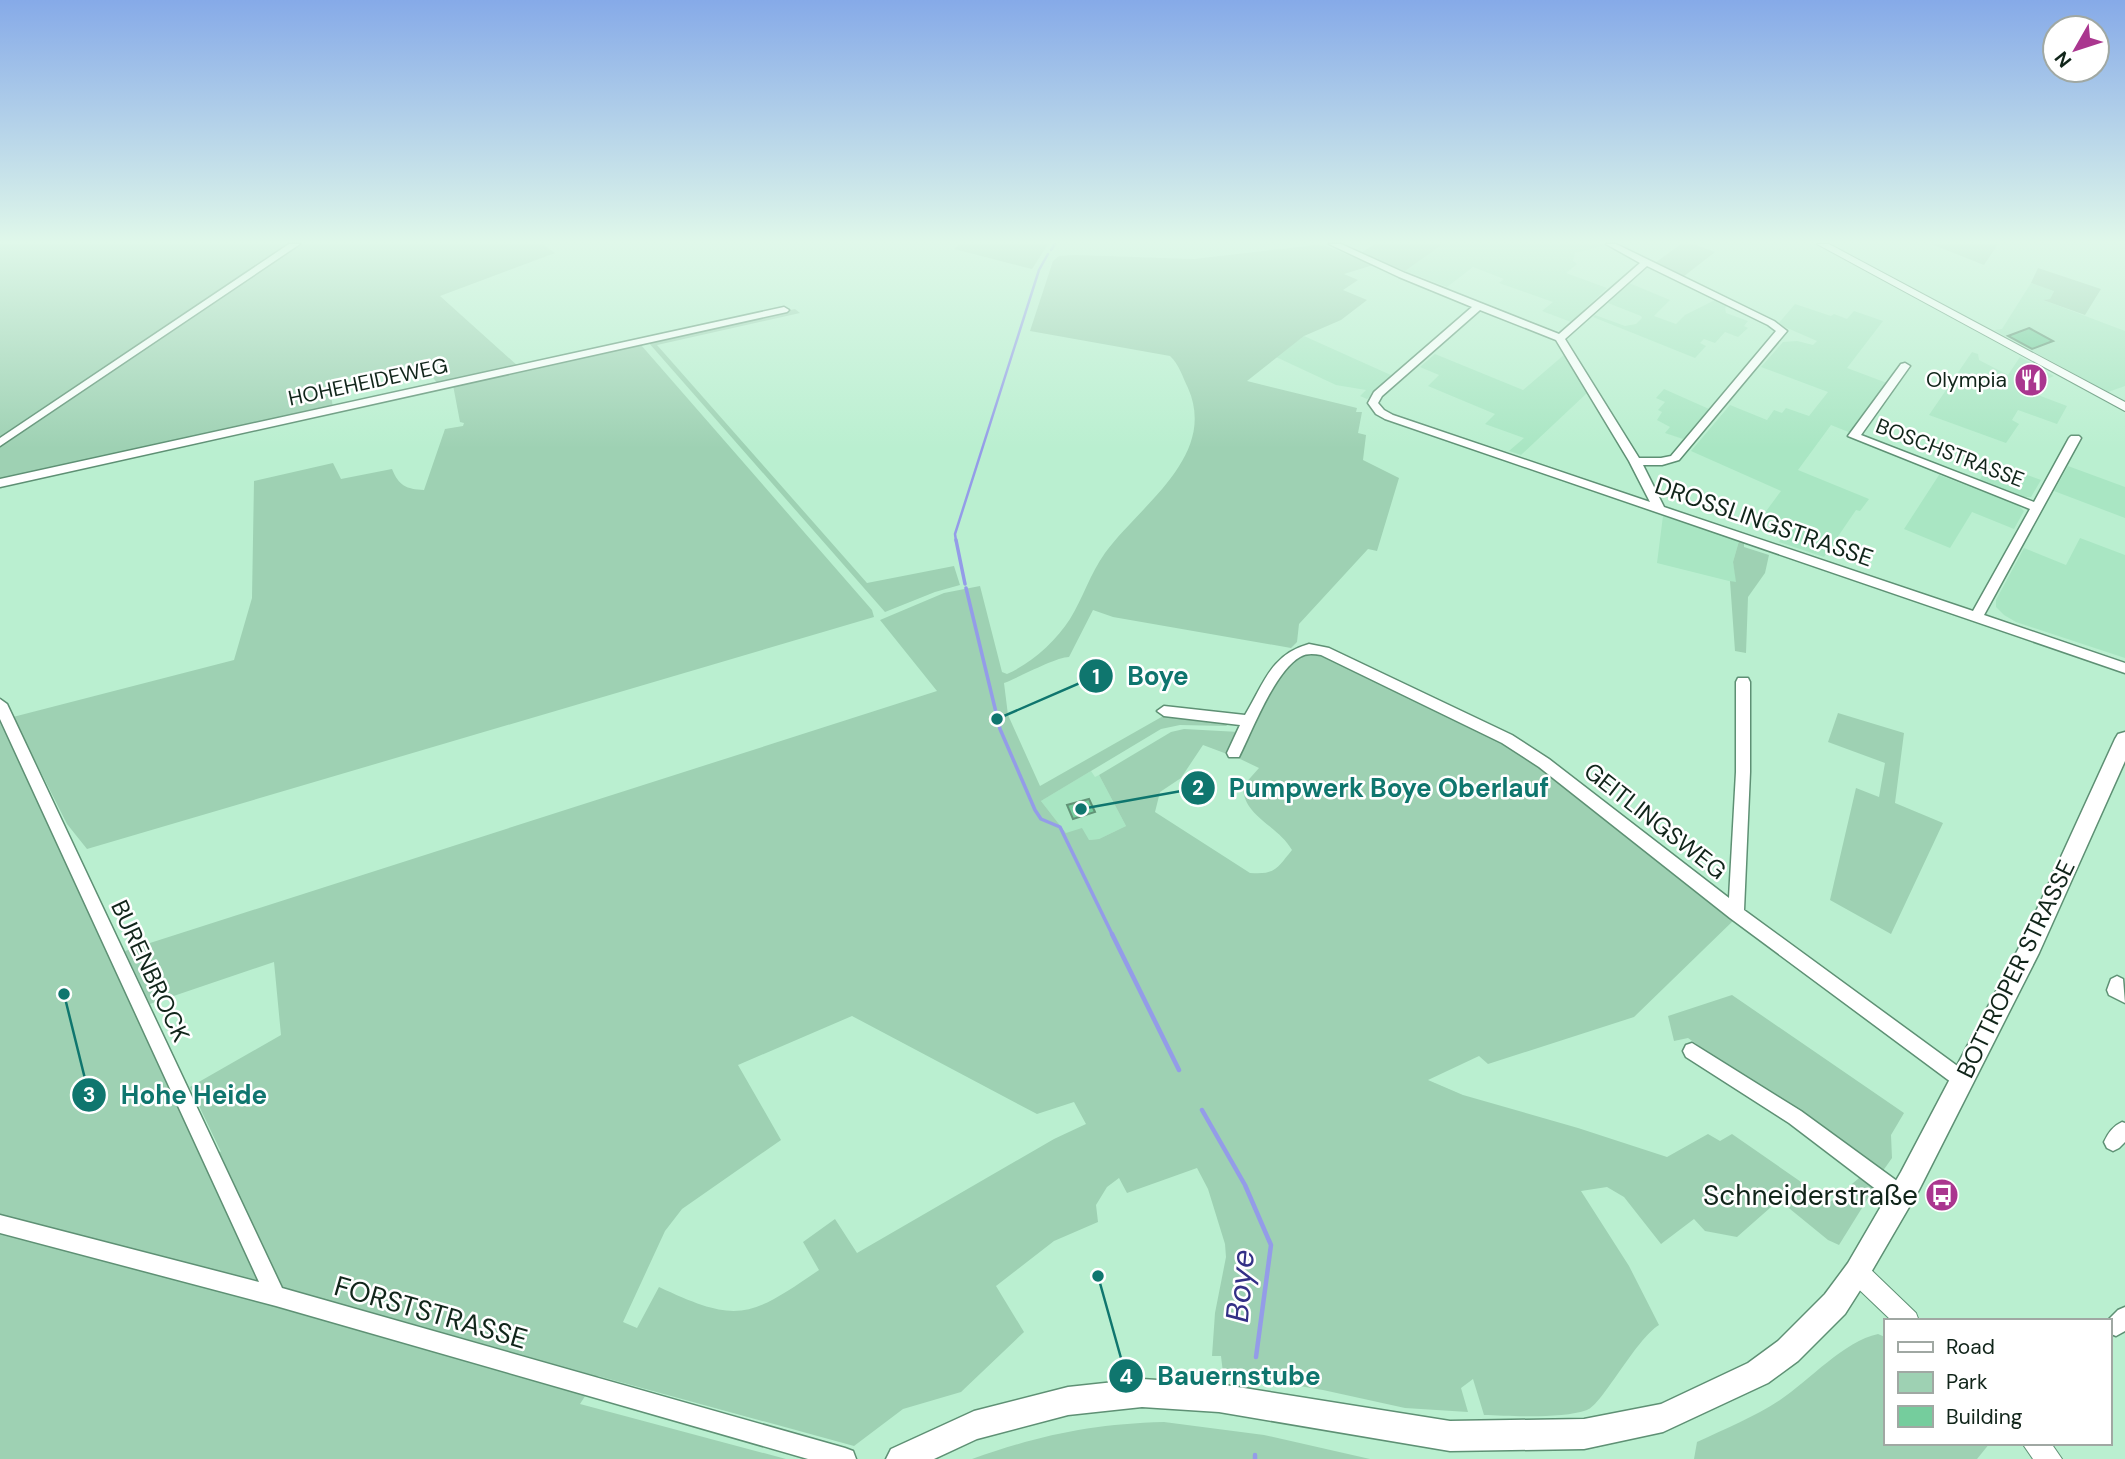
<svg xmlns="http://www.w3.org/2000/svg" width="2125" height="1459" font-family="'DM Sans',sans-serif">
<rect width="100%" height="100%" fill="#baefd0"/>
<path fill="#a9e6c3" d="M1443,244H1603L1606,245L1575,253L1573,261L1577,264L1566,273L1607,288L1571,322L1542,311L1553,302L1499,283L1504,279L1473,267L1447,287L1405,271Z
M1629,283L1670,300L1654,316L1676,324L1685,315L1715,300L1727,306L1725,308L1726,313L1748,321L1744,326L1748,328L1738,337L1725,332L1715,343L1704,339L1700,343L1706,346L1695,358L1593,317L1595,315L1625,326L1636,324L1642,318L1641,316L1608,303Z
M2031,283L2054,290L2050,299L2043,300L2125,331V386L2108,392L1994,330L2002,329Z
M1795,304L1831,316L1834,314L1847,319L1854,311L1883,321L1847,368L1887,383L1851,433L1831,425L1798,470L1869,499L1860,511L1856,510L1824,557L1779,542L1791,526L1764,514L1781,491L1691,451L1730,405L1767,420L1774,410L1782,413L1786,408L1809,416L1828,392L1761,367L1783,342L1797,341L1813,345L1817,341L1778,324Z
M1304,336L1393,376L1367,399L1360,396L1366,390L1336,385L1276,357Z
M1972,352L1978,354L1979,360L2008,375L2020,357L2054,376L2026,388L2030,392L2067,406L2057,424L2018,410L2012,420L2019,424L2006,443L1929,415Z
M1435,354L1523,390L1565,354L1587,393L1521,455L1509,451L1524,438L1485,424L1495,414L1428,386L1439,375L1420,367Z
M1664,389L1709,409L1683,439L1665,433L1670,427L1657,420L1662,412L1658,410L1665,402L1656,398Z
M1990,461L2041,480L2031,497H2021L1979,481Z
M2068,466L2125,487V518L2054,491Z
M1939,475L2018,505L2024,511L2014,529L1972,512L1950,548L1904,529Z
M1663,516L1739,541L1733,562L1737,583L1657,563Z
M2080,538L2125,555V658L2016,622L2004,615L1996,607V600L2024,548L2066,565Z
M1091,771L1095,777L1099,775L1126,826L1099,839L1089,840L1066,833L1041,801Z"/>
<path fill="#9ed1b3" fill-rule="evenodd" d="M0,244H542L555,253L440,296L519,367L438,384L426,369L406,365L329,382L333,408L0,481V446L195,316L0,439Z
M960,244H1048L1032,269L954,249Z
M1375,244H1443L1405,271L1359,254Z
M1681,244H1693L1715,252L1683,277L1655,263Z
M1931,244H1998L1984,265Z
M1316,245L1326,246L1373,265L1344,274L1358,280L1343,290L1367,300L1341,320L1304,336L1247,381L1357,408L1356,412H1362L1358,433L1366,435L1363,460L1399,478L1377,551L1368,549L1299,624L1297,642L1291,648L1113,617L1093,610L1069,657C1056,657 1020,677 1004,683L1008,715L1040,786L1165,715L1231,723L1226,726L1180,725L1161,729L1041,801L1066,833L1082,828L1089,840L1099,839L1126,826L1099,775L1171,732L1184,729L1239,732L1227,754L1203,745L1181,778L1160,792L1155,812L1250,873C1276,875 1277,868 1292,850C1278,825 1243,817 1243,786L1259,768L1236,757C1255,722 1271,678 1303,652L1321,655L1339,661L1384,686L1507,742L1736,918L1634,1017L1488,1064L1479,1056L1428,1080L1463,1095L1578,1128L1667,1157L1708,1134L1720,1141L1732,1134L1830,1202L1864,1174L1873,1184L1870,1195L1839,1245L1828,1240L1779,1200L1737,1237L1705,1231L1694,1219L1661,1244L1624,1197L1607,1187L1581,1191L1629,1266L1659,1325C1635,1340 1602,1405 1587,1410C1562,1419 1511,1416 1484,1415L1473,1379L1461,1388L1468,1412L1405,1408L1323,1390L1223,1373L1221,1356H1212L1215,1313L1226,1257L1225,1244L1208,1189L1197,1168L1127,1193L1119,1178L1107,1187L1096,1205L1098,1222L1054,1241L996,1286L1024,1332L961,1392L903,1409L854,1446L598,1376L580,1404L786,1459H0V716L198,1142L221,1152L190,1087L281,1035L274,962L150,1004L125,951L937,691L880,620L944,593L980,586L1002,672L1007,674C1032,663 1055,642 1070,619C1083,598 1090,574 1105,553C1140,505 1218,456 1188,388C1183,378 1179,364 1170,356L1030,331L1053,261L1059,256L1075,255L1194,259ZM852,1016L1037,1114L1074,1102L1086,1124L1054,1139L857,1253L835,1219L803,1242L819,1270C749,1318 738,1324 659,1287L637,1328L623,1322L665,1231L682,1209L781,1140L738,1065Z
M2038,268L2101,289L2085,315L2043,300L2050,299L2054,291L2031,283Z
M795,309L800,313L657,345L867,583L954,566L960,585L935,592L885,612L648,342Z
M641,345L872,610L874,617L87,849L67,824L13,717L234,660L252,598L254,481L333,463L341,479L392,469C399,486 406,489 424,490L445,429L463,426L464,423L460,422L453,385Z
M1739,541L1744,543V547L1769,555L1765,573L1748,597L1746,653L1735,651L1730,581L1736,582L1733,562Z
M1838,713L1904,733L1895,803L1943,823L1891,934L1830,900L1856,788L1879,797L1885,763L1828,742Z
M1732,995L1904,1113L1891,1135L1892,1158L1880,1175L1688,1038L1674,1041L1668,1016Z
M1878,1334L1885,1337V1443H1990L1977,1459H1694L1697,1442C1725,1429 1754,1417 1780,1400C1810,1380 1844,1341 1878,1334Z
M1164,1422L1264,1435L1370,1459H972C1040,1435 1092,1424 1164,1422Z"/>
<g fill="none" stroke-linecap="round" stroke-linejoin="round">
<path stroke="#949ce8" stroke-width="2.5" d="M1051,250L1055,244
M956,541L955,534L1039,270L1048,254"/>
<path stroke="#949ce8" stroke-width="3.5" d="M956,540L965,584
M966,588L1000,729L1035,810L1041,819L1060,827L1113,936"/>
<path stroke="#949ce8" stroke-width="4.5" d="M1112,934L1179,1070
M1202,1110L1245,1185L1271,1245L1256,1357
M1255,1455V1459"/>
</g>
<path fill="#75cd9d" stroke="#629477" stroke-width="2" d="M2029,328L2053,341L2032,349L2008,336Z
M1089,799L1095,812L1073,819L1067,805Z"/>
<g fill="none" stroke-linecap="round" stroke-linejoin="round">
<defs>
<path id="minor" d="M289,244H300L0,446V438Z
M1329,244H1341L1405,273L1559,334L1640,263L1606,244H1616L1774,321L1787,331L1679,460L1662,465H1643L1664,507L1973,611L2030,509L1848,436L1901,364L1905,363L1910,366L1861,435L2034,502L2069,438L2071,436H2079L2081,438L1984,615L2125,663V673L1385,419L1376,414L1368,403L1374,392L1472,307L1399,277ZM1647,266L1768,325L1776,331L1671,456L1661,458H1639L1565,339ZM1480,310L1556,340L1629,461L1650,502L1393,415L1384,410L1378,403L1382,396Z
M784,307L789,310L787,312L0,487V479Z
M1309,644L1329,648L1512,735L1549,759L1729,898L1736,772V682L1738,678H1748L1750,682V772L1744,910L1967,1073L1970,1079L1967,1085L1961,1087L1955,1085L1730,918L1539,767L1502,743L1321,655C1314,654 1307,653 1300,657C1275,671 1252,731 1239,757H1229L1227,753L1240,725L1164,716L1157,711L1164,706L1245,715C1264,684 1270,655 1309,644Z
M0,699L7,704L282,1288L845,1448L853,1451L856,1459H808L276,1306L0,1233V1215L259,1282L0,719Z
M2117,976L2123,979L2125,1003L2109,995L2107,990L2111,979Z
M1692,1043L1801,1111L1908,1189L1910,1196L1908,1203L1901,1205L1894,1203L1789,1123L1686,1057L1683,1051L1686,1045Z
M2122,1122L2125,1123V1142L2119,1148L2113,1151L2107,1148L2104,1142C2108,1133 2113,1126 2122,1122Z
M2125,1307V1331L2116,1336L2109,1333V1319L2118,1310Z"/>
<path id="tertiary" d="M1817,244H1829L2125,402V411Z
M1857,1261L1865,1264L1916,1313L1919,1321H1892L1849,1280L1846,1272L1849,1264Z
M2022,1443H2051L2062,1459H2033Z"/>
<path id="secondary" d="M2125,732V761L2039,953L1919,1190L1866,1281L1845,1314L1798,1361L1768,1383L1663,1432L1584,1449L1450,1451L1219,1412L1142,1407L1068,1415L977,1439L934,1459H886L891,1449L974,1411L1068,1387L1142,1379L1219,1384L1450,1421L1584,1419L1661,1404L1748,1363L1778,1341L1825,1294L1848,1263L1901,1172L2023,940L2115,739L2118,734Z"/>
</defs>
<use href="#minor" stroke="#5e9074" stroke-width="3"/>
<use href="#tertiary" stroke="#5e9074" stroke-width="2"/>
<use href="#secondary" stroke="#5e9074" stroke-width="3"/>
<use href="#minor" fill="#fff" fill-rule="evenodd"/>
<use href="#tertiary" fill="#fff" fill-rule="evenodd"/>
<use href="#secondary" fill="#fff" fill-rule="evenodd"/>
</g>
<linearGradient id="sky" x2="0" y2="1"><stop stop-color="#86aae8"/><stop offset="0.54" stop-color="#e0f8ea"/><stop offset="1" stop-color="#e0f8ea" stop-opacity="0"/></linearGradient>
<rect width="2125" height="448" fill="url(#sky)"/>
<defs>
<symbol id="restaurant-disc" viewBox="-11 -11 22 22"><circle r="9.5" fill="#aa368f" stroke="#fff"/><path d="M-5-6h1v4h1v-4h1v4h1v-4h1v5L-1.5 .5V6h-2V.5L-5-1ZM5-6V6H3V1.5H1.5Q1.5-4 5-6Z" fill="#fff"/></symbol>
<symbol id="bus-disc" viewBox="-11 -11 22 22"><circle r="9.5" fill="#aa368f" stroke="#fff"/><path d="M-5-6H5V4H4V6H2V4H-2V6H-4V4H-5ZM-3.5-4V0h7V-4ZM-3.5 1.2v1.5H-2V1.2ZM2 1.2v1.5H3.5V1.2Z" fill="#fff"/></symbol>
</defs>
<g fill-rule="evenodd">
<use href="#restaurant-disc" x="2012" y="361" width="38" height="38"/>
<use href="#bus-disc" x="1923" y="1176" width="38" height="38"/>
</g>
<g text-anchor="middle" stroke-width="5" stroke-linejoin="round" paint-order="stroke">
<g font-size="21" fill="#11251a" stroke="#fff" text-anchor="end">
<text x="2007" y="387">Olympia</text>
</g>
<g font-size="21" fill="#11251a" stroke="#fff">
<text transform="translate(368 382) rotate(-12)" y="7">HOHEHEIDEWEG</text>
<text transform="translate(1950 453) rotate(21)" y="7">BOSCHSTRASSE</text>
</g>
<g font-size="24" fill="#11251a" stroke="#fff">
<text transform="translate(1764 522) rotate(19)" y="8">DROSSLINGSTRASSE</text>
<text transform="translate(1655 821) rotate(38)" y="8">GEITLINGSWEG</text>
<text transform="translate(2016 969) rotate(-64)" y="8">BOTTROPER STRASSE</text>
<text transform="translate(150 971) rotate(65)" y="8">BURENBROCK</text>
</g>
<g font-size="28" fill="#11251a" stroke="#fff" text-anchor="end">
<text x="1918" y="1205">Schneiderstraße</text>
</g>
<g font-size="28" fill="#11251a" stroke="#fff">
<text transform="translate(431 1312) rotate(16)" y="10">FORSTSTRASSE</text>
</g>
<g font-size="32" font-style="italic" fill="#333086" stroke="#fff">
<text transform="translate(1240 1286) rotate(-85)" y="11">Boye</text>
</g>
</g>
<path fill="none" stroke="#0f766e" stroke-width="2.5" d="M997 719L1096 676M1081 809L1198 788M64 994L89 1095M1098 1276L1126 1376"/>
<g fill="#0f766e" stroke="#fff" stroke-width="2.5">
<circle cx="997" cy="719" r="7"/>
<circle cx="1081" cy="809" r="7"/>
<circle cx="64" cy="994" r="7"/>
<circle cx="1098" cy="1276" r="7"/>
<circle cx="1096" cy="676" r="18"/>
<circle cx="1198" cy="788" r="18"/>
<circle cx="89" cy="1095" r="18"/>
<circle cx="1126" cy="1376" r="18"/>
</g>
<g font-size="21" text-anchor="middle" font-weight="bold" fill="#fff">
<text x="1096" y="684">1</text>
<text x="1198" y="795">2</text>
<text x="89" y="1102">3</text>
<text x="1126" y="1384">4</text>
</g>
<g font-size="26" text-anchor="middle" font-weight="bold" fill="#0f766e" stroke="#fff" stroke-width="5" stroke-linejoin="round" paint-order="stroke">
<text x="1158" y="685">Boye</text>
<text x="1389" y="797">Pumpwerk Boye Oberlauf</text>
<text x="194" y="1104">Hohe Heide</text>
<text x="1239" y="1385">Bauernstube</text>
</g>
<rect x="1884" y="1319" width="228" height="126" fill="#ffffff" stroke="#a0a8a3" stroke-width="2"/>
<rect x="1898" y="1342" width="35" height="10" fill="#ffffff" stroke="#a0a8a3" stroke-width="2"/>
<text x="1946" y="1354" font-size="21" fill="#11251a">Road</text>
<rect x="1898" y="1372" width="35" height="21" fill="#9ed1b3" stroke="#a0a8a3" stroke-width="2"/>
<text x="1946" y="1389" font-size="21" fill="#11251a">Park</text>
<rect x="1898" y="1406" width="35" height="21" fill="#75cd9d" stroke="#a0a8a3" stroke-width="2"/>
<text x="1946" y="1424" font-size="21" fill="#11251a">Building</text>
<g transform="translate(2076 49) rotate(231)"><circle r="33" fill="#ffffff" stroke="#a0a8a3" stroke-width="2"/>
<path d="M0-5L12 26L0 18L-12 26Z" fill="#aa368f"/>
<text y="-10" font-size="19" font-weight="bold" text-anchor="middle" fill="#11251a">N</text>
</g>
</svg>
